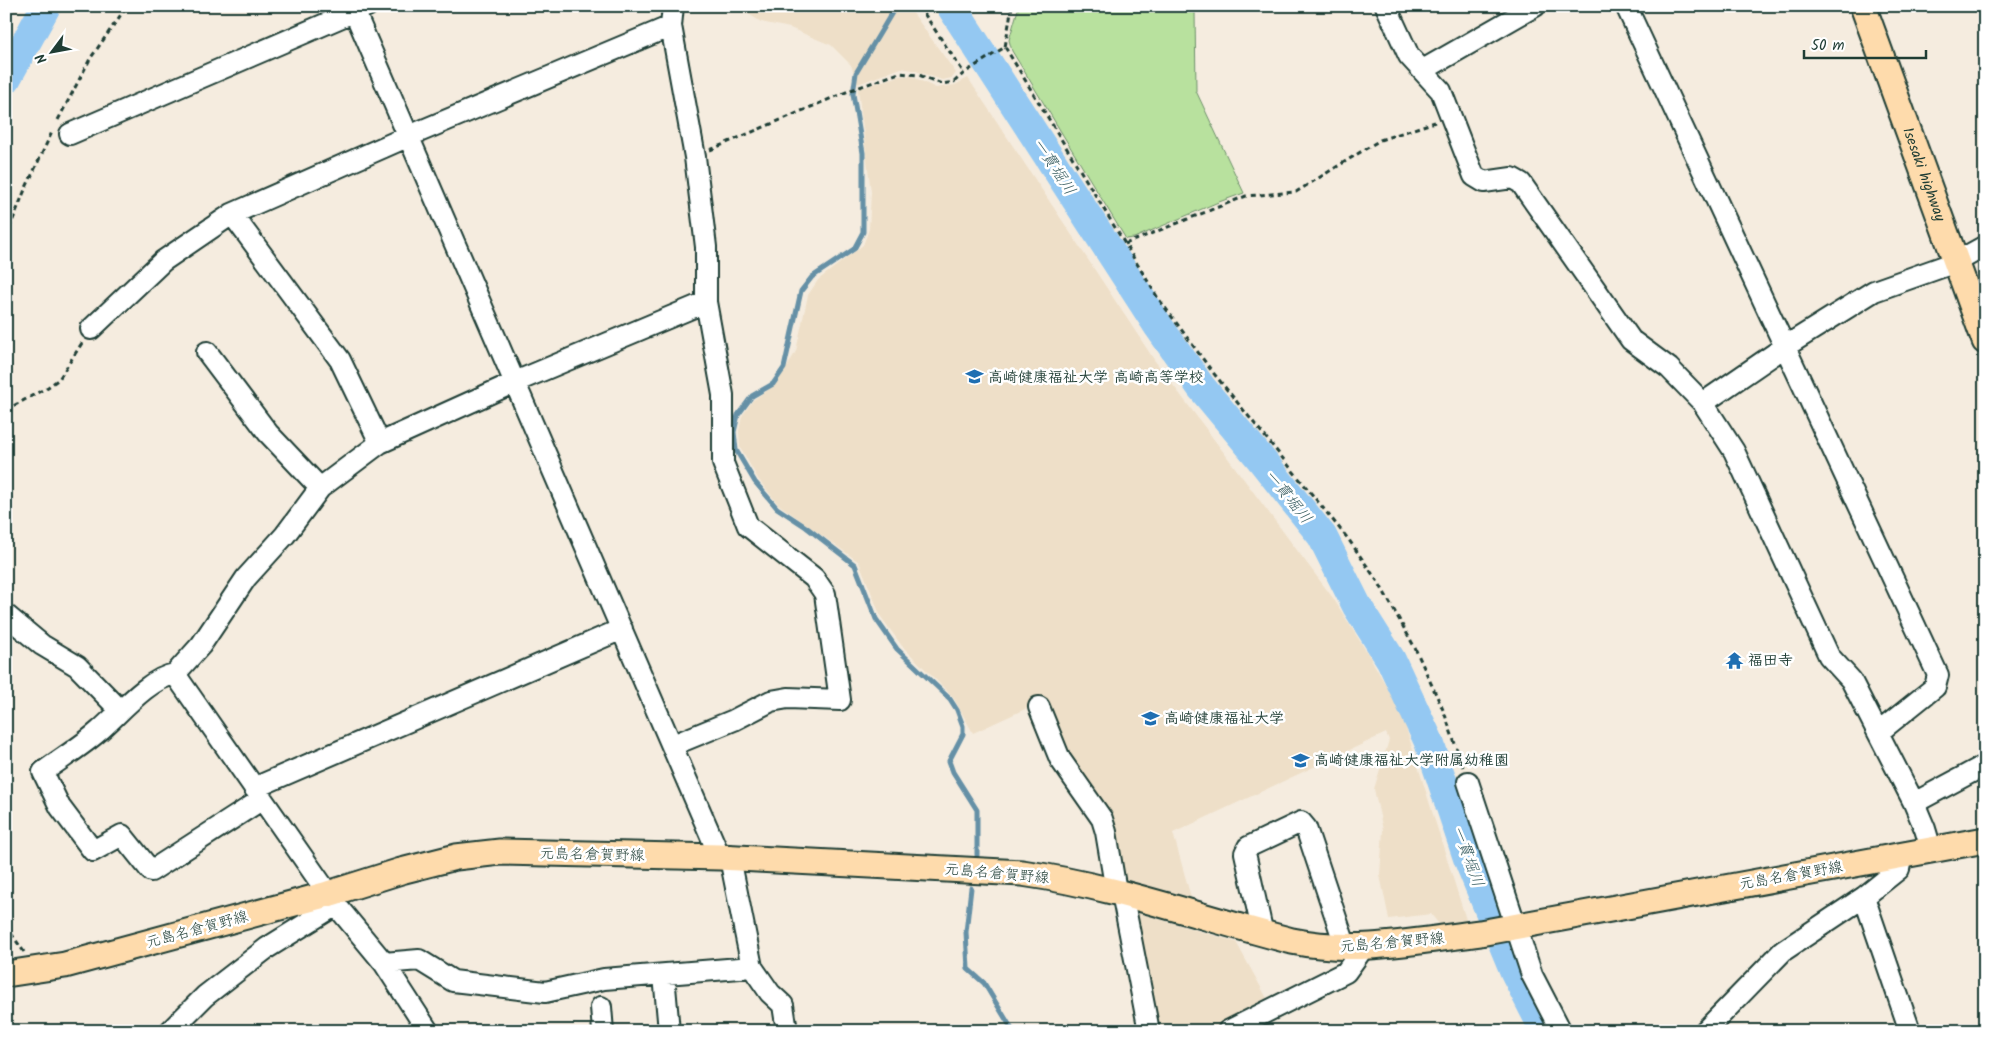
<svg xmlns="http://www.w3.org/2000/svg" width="1991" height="1037" font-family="Kalam,'Klee One',sans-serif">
<rect width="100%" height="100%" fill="#f5ecdf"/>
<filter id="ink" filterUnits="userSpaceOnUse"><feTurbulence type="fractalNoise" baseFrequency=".02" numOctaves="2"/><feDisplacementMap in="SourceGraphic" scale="10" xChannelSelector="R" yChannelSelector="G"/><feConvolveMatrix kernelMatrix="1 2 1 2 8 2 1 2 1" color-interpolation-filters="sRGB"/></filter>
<g filter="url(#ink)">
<path fill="#eedfc8" d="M741,6H908L956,73L952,78L942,80L913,70L901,68L858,84L851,65L831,45L790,28L761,22L744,11Z
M899,76H911L936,88L955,85L968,78L1155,361L1333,598L1370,657L1401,712L1468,926L1442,928L1431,914L1389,919L1380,875L1383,830L1374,789L1389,740L1386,733L1173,833L1192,901L1120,880L1090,796L1040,702L973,733L953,697L902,646L881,617L859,562L778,504L758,479L740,447L739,431L742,416L753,400L775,385L786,369L796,351L808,295L818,280L863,245L869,229L871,192L858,89Z
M1129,910L1236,942L1269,1002L1209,1031H1155Z"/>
<path fill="#b8e19e" stroke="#6c8f69" d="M1019,6H1191L1195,12L1196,91L1244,193L1216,203L1134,238L1126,239L1012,51L1009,40Z"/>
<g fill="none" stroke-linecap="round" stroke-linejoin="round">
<path stroke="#6590a6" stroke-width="5" d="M896,6L856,73L853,94L863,153V232L854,249L812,277L801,291L784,368L773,384L752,396L738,415L734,432L736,450L755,482L777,508L806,527L855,565L876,619L897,649L950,699L957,710L963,726V734L949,761L953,772L977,810V855
M971,888L966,932L968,969L984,983L1013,1031"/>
<path stroke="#94c8f2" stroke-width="30" d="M951,6L1159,327L1201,387L1260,458L1322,536L1357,606L1391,660L1429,742L1468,858L1515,972L1545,1031
M6,79L46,6"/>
<defs>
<path id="minor" d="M352,6L720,857
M673,6L671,26L695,157L706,247V302L723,395V463L748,526L814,578L825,594L840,700L788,698L771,701L734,720L673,745
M1386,6L1409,56L1441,91L1474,176L1484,182L1512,178L1521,183L1631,340L1669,368L1703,403L1734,451L1829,656L1851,680L1914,803L1925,829L1931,849
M1626,6L1938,675L1935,687L1879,732
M1423,70L1535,6
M70,134L367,6
M91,329L163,261L232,214
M207,352L268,433L320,488
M1703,403L1786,346L1874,291L1956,262L1985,246
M380,443L340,360L232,214L409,136L671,26
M6,615L42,645L77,666L120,710
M175,674C149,678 119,714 99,731C82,746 62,758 43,772L60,807L93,851L122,835L151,871L261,800
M1039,707L1060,759L1102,819L1106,832L1116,891
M1468,782L1532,975L1561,1031
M254,788L622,629
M1914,803L1985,765
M730,858L752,967L770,993L783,1005L787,1031
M1122,893L1149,1031
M1864,897L1910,1031
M1263,934L1245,853L1248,847L1301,822L1306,828L1346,948
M384,963L419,960L453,981L545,992L604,979L752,967
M664,975L669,1031
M601,1007L603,1031
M170,1031L205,996L267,948L336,905
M428,1031L384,963L336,905L175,674L201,645L246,578L285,535L320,488L380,443L515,382L706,302
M1228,1031L1346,972L1364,947
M1705,1031L1783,951L1864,897L1899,869L1902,854"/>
<g id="major">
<path id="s1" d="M1863,6L1985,341"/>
<path d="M6,974L65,965L328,894L401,871L456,857L500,852L720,857L1022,873C1114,886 1202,918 1292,941C1355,954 1417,941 1480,933L1985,840"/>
</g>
</defs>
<use href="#minor" stroke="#1f3d34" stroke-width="24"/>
<use href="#major" stroke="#1f3d34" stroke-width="29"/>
<path stroke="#1f3d34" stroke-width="3" stroke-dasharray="5 4" stroke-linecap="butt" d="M919,6L964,73
M1005,47L1158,298L1211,370L1349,540L1380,585L1415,648L1444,712L1463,767
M58,120L90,59L127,6
M710,150L851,90L899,73L919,75L942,84L954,82L964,73L1005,47L1012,6
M6,237L24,192L52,132
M1125,244L1246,196L1296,192L1380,140L1435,122
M6,410L48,387L59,379L82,343
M6,926L24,952"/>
<use href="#minor" stroke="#fff" stroke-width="20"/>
<use href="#major" stroke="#fedbac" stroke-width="25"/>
</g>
</g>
<defs>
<symbol id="school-bare" viewBox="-9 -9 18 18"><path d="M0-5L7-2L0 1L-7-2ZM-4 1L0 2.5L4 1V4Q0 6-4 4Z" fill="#1f6fb2" stroke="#fff" stroke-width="2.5" paint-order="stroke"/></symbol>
<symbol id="temple-bare" viewBox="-9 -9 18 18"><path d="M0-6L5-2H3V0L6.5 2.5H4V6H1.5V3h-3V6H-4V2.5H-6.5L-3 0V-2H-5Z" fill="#1f6fb2" stroke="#fff" stroke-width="2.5" paint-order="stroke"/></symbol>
<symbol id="university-bare" viewBox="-9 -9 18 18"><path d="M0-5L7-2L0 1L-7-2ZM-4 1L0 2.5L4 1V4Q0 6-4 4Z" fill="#1f6fb2" stroke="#fff" stroke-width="2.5" paint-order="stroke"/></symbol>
</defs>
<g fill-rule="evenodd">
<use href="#school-bare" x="962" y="364" width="25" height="25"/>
<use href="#temple-bare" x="1722" y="648" width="25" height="25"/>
<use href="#university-bare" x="1138" y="706" width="25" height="25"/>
<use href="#school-bare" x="1288" y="748" width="25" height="25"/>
</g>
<g text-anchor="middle" stroke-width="5" stroke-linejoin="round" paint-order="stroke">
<g font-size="15" fill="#1f3d34" stroke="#fff">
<text dy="5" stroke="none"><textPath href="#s1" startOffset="179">Isesaki highway</textPath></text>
<text transform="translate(592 854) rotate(1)" y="5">元島名倉賀野線</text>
<text transform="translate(997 873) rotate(5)" y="5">元島名倉賀野線</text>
<text transform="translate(1791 875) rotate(-10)" y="5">元島名倉賀野線</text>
<text transform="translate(197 929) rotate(-15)" y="5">元島名倉賀野線</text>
<text transform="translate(1392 942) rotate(-5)" y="5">元島名倉賀野線</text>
</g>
<g font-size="15" font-weight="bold" fill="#1f3d34" stroke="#fff" text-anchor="start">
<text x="988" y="382">高崎健康福祉大学 高崎高等学校</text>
<text x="1748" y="665">福田寺</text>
<text x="1164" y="723">高崎健康福祉大学</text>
<text x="1314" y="765">高崎健康福祉大学附属幼稚園</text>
</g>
<g font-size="16" font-style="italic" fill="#3c6064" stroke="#fff">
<text transform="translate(1055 166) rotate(57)" y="6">一貫堀川</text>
<text transform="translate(1289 496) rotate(51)" y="6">一貫堀川</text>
<text transform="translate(1469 856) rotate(70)" y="6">一貫堀川</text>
</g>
</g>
<rect width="1991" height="1037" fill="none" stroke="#fff" stroke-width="25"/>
<rect x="12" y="12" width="1966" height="1012" fill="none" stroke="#1f3d34" stroke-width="2" filter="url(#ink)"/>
<g transform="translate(52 52) rotate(238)" stroke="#ffffff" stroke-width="4" paint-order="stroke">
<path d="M0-4L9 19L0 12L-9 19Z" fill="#1f3d34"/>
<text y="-8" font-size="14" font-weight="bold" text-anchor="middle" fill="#1f3d34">N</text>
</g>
<path d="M1804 50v8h122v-8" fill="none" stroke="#1f3d34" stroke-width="2.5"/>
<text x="1811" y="50" font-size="15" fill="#1f3d34" stroke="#ffffff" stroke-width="4" paint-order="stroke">50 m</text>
</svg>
